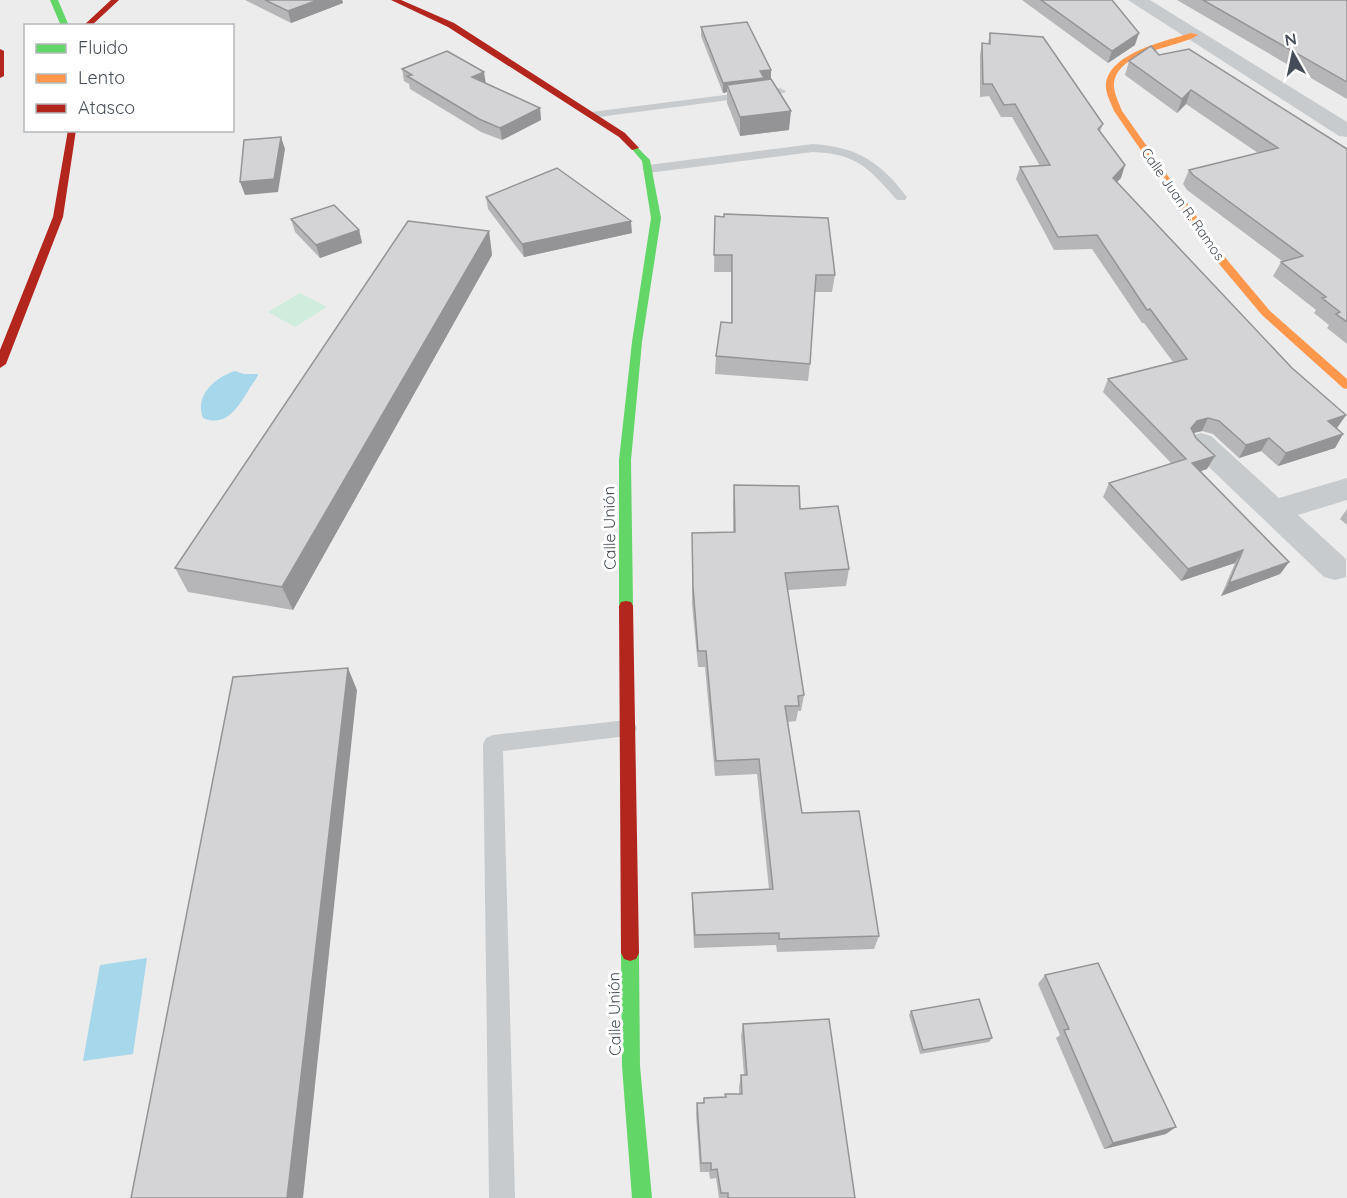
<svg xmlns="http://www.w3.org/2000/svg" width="1347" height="1198" font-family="Quicksand,sans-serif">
<rect width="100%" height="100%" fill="#edecec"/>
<path fill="#d0ecdd" d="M300,293L327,307L295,327L268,312Z"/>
<path fill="#a6d7ea" d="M235,371L244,374H258C256,381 251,385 248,391C238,407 226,428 203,418C194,395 216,377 235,371Z
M147,958L133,1054L83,1061L100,965Z"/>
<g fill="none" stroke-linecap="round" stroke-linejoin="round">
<path fill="#c8cbcd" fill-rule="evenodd" d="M780,88L786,91L784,93L591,118L585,115L591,112Z
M813,144C858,147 880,162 907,197L905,200H897C868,168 858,154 813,152L648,173L642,169L648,165Z
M627,720L634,722L637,728L634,734L627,736L503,751L515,1198H489L483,744L486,738L493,735Z"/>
<path fill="#c8cbcd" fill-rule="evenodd" d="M1128,0H1150L1347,122V137L1339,136Z
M1201,433L1211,436L1279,498L1347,478V500L1298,515L1346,559V577L1335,580L1324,577L1191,450L1186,443L1191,436Z"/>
<path fill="#63d668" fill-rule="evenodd" d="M50,0H58L69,26H61Z
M635,145L650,160L661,218L642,342L631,460L633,606L631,610H621L619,606V460L632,342L651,218L642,161L631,148Z
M630,945L636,947L639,953L640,1066L652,1198H632L622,1066L621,953L624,947Z"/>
<path fill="#ff974d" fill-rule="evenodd" d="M1191,33L1198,35C1176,49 1119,50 1114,83C1113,92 1119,103 1122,111L1228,261L1270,311L1347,379V389L1343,388L1262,315L1220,265L1114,111C1111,103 1105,93 1106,84C1110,52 1167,41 1191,33Z"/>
<path fill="#b3261e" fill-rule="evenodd" d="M111,0H119L91,26H83Z
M391,0H401L454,23L625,133L639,148L632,150L619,137L448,27Z
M0,49L4,51V76L0,78Z
M68,130H76L63,217L6,364L0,368V350L53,217Z
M626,601L631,602L633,606L639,953L636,959L630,961L624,959L621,953L619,606L621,602Z"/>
</g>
<path fill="#b6b6b8" d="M245,0H342L343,3L291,23Z
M1022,0H1112L1135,45L1108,63Z
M1177,0H1347V99Z
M701,27L771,79L789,130L740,136L727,103V92L723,93L701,36Z
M990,33L1103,124L1100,132L1121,178L1116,182L1292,368L1346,415L1336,429L1343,434L1335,448L1278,466L1261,451L1239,458L1213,434L1202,431L1193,433L1207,469L1201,471L1289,562L1280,574L1221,596L1235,563L1181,581L1103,497L1109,483L1171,463L1103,392L1108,379L1173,362L1144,323H1142L1092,249L1054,250L1016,179L1020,167L1040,166L1012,117H1001L989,96L980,97V55L982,43H988Z
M1159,55L1347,149V344L1327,328L1329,325L1314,313L1316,310L1273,276L1281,262L1282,261L1187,190L1183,184L1189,170L1258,153L1186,104L1177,113L1125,75L1129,61Z
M402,69L486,83L540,108L541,120L502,140L481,132L410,89L409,84L404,81Z
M486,197L632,233L524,257L488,209Z
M715,216L835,275L832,292H815L810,364L808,381L715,374L716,356L731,323V272H714Z
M291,219L359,230L362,243L320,258L295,232Z
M489,231L492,255L293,610L188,592L175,568Z
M734,485L800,509L849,569L846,586L788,590L804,695L801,711H798L796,721L788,722L802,813L879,936L874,949L777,952L776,945L694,948L692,906V893L769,889L757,774L715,776L705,667H698L692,604V533L733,532V503Z
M1347,509V525L1340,519Z
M1045,975L1166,1134L1104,1149L1056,1038L1060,1035L1038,984Z
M911,1011L992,1038L989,1042L920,1054L909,1015Z
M743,1024L855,1198H719L716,1178L710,1179L709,1172H700L696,1114L697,1103H703L704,1098L725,1097V1094H739V1087L741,1075H744L741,1036Z"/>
<path fill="#949496" d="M318,0H342L343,3L291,23L288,11Z
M1139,33L1135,45L1108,63L1112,51Z
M771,70V79L727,85V92L723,93V83L760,71Z
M484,72L486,84L472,77Z
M1191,90L1186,104L1177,113L1182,99Z
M540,108L541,120L502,140L500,128Z
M791,111L789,130L740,136V117Z
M281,137L285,149L278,192L245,195L240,182Z
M1125,165L1121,178L1108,191L1113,178Z
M631,221L632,233L524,257L522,244Z
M359,230L362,243L320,258L316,245Z
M489,231L492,255L293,610L282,587Z
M1346,415L1337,428L1319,434L1328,421Z
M1208,418L1202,431L1190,434L1191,428L1197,421Z
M1343,434L1335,448L1278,466L1286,453Z
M1269,438L1261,451L1239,458L1246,445Z
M1215,456L1207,469L1186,476L1192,463Z
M1243,550L1235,563L1181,581L1188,569Z
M1289,562L1280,574L1221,596L1229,583Z
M348,668L357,690L303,1198H287Z
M1176,1127L1166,1134L1104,1149L1113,1143Z"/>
<path fill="#d4d4d6" stroke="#949496" stroke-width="1.5" d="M265,0H318L288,11Z
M1041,0H1112L1139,33L1112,51Z
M1203,0H1347V82Z
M747,22L771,70L760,71L764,78L723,83L701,27Z
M990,33L1043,37L1103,124L1098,129L1125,165L1113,178L1292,368L1346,415L1328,421L1343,434L1286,453L1269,438L1246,445L1219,421L1208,418L1197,421L1191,428L1196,438L1215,456L1192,463L1289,562L1229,583L1243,550L1188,569L1109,483L1186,459L1108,379L1187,359L1150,309L1147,310L1097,235L1058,237L1020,167L1050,165L1015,104L1004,105L992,84H983L982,43L990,44Z
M1151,46L1159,55L1189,49L1347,149V322L1336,314L1340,312L1322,298L1326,297L1281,262L1303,256L1193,175L1189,170L1278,148L1191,90L1182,99L1129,61Z
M447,51L484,72L472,77L540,108L500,128L479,119L407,76L412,75L402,69Z
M771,79L791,111L740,117L727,85Z
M281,137L274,179L240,182L244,140Z
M557,168L631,221L522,244L486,197Z
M334,205L359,230L316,245L291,219Z
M724,214L828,218L835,275H816L810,364L716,356L721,322L732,323V255H714L715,216L724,217Z
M408,221L489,231L282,587L175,568Z
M734,485L799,486L800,509L838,506L849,569L785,573L804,695L798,696L799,706H785L802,813L859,811L879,936L779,939V933L695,935L692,893L773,889L759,759L716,761L706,651H698L693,587L692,533L735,532Z
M348,668L287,1198H131L233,677Z
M1098,963L1176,1127L1113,1143L1064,1030L1069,1029L1045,975Z
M979,999L992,1038L923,1050L911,1011Z
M829,1019L855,1198H728V1193H721L717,1169L711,1170V1163H701L697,1103H704V1098L726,1097L725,1094H742L741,1075H747L743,1024Z"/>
<g text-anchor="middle" stroke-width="6" stroke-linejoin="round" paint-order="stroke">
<g font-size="14" fill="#444d58" stroke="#fff">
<text transform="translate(1183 204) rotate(55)" y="5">Calle Juan R. Ramos</text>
</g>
<g font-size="16" fill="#444d58" stroke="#fff">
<text transform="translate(609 528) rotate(-91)" y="6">Calle Unión</text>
<text transform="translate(614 1014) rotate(-91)" y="6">Calle Unión</text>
</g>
</g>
<rect x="24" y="24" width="210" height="108" fill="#ffffff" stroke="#b4b8bc" stroke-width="1.5"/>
<rect x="36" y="44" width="30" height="9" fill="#63d668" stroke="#b4b8bc" stroke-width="1.5"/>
<text x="78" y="54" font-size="18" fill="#444d58">Fluido</text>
<rect x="36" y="74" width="30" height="9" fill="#ff974d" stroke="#b4b8bc" stroke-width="1.5"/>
<text x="78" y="84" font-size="18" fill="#444d58">Lento</text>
<rect x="36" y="104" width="30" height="9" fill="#b3261e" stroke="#b4b8bc" stroke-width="1.5"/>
<text x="78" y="114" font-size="18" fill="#444d58">Atasco</text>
<g transform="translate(1293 54) rotate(351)" stroke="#ffffff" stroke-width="4.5" paint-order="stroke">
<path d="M0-4.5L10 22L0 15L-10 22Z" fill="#444d58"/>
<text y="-9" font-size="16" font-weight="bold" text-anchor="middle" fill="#444d58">N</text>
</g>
</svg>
